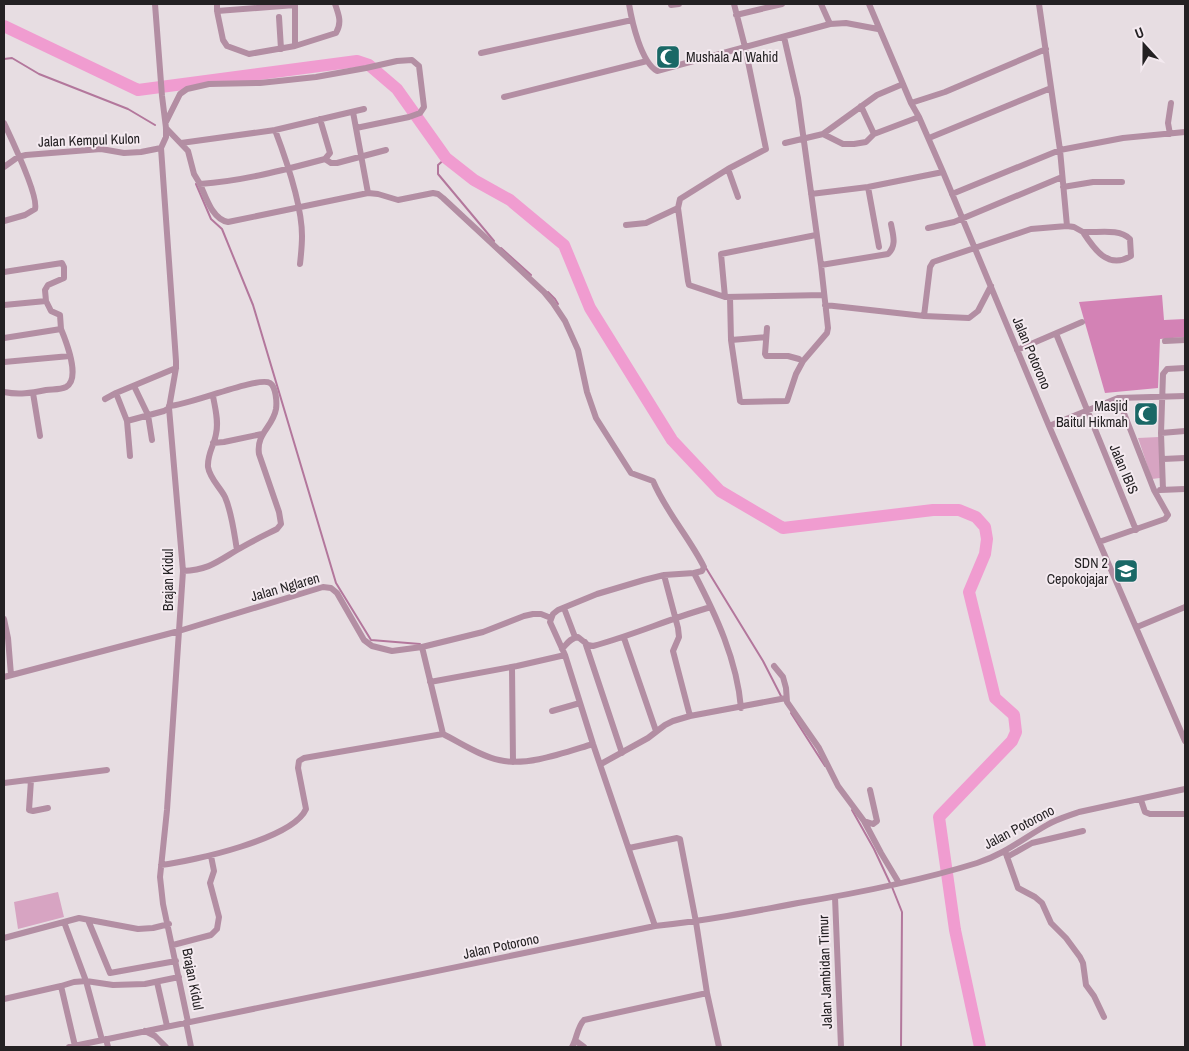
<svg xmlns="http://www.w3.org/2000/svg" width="1189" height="1051" font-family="'Archivo Narrow',sans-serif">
<rect width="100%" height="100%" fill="#e7dde2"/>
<path fill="#d7a4c2" d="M1159,437L1160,478L1152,479L1138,438Z
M58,892L64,917L18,929L14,902Z"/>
<path fill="#d382b5" d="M1162,295L1164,320L1185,319V337L1160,339L1158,388L1105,393L1079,302Z"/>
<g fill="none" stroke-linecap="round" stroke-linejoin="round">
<path stroke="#b3779c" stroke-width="2" d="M4,59L12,58L39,74L128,109L155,125
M446,158L438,165V174L494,241
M196,184L211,219L222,229L253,305L336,583L371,640L420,644
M501,248L531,275
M548,292L555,299L558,304
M706,568L763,661L782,698
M791,713L825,766
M852,810L874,849L890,883
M892,887L902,912L901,1047"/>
<path stroke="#f09cd0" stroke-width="12" d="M4,26L138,90L357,61L369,65L397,89L446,158L474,180L510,200L564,245L590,308L672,440L720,491L783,528L933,510H959L976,517L985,527L987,539L985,554L969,592L995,698L1014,715L1016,732L1012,741L939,817L955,930L980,1047"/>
<path stroke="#b38ea3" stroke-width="6" d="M155,4L162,96L166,128V137L161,148L176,361V368L169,408L183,571L167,810L160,877L163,904L188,1022
M217,4V11L223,40L227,46L249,54L295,46L336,33C342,23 339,15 335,4
M295,4V46
M629,4C632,22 641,62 657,71L830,24L846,23L878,29
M734,4L745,47L766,149L728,169L680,199L678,208L688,281L689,285L725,297L824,295
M821,4L830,24
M869,4L911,103L919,117L943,172L1049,426L1185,741
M1039,4L1060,150L1067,226
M671,5L679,4
M217,11L295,5
M736,15L782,4
M279,17L281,49
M481,53L632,20
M504,97L647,61
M911,103L945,92L1046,49
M861,106L874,134
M353,112L368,193
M166,122L180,94L187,89L209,84L260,83L316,77L366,68L397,61L412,60L419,66L424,107L420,113L409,117L356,128
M4,123C11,138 39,196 35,209L25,215L4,221
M166,128L188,151L194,174L200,184C243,181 284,170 325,159L330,153L320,119
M275,130C286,159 302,205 302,236C302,245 301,255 300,264
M823,134L843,144H854L866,142L874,134L919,117
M1170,134L1168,123L1171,103
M929,138L1051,88
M181,143L275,130L364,109
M785,143L823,134L877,95L903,84
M325,159L331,163H337L386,150
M4,167L18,157L26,155L101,149L124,153L141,152L161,148
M728,169L738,197
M200,184C206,197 212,219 228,222L368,193L378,194L398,200L433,193L438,194L443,198L544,292L553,303L565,321L578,350L587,392L596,418L631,473L653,481C666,512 689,537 704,567L702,571L694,573
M868,187L879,247
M1063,187L1093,182H1122
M811,194L868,187L943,172
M952,194L1060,150L1123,138L1185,132
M626,225L646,223L678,208
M928,228L954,222L1062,177
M1083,232C1098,233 1119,228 1130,239L1131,256C1108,270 1094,249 1083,232Z
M821,265L888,254C897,245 893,235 891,224
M4,272L62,263L64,267V278L48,285L45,290L46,301
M725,297L721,254L816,235
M730,297L731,340L740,401L742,402L787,401L796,374L803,361L827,333L828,328L821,265L798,98L784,37
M4,305L46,301L51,311L60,315L61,329
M825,305L924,316L969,318L978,311L991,286
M924,316L930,267L933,262L1031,229L1067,226L1074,227L1083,232
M767,328L765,354L766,356H788L799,359
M1055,334L1057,336L1136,530
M4,338L61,329C66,341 81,379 66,387C60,390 52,389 46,390C31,393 19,395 4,392
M731,340L766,337
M1165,341L1185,340
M1017,350L1082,322
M4,362L70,356
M134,386L148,415L152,440
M33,393L40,436
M116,393L127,421L130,456
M213,396C215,408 219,421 216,434C214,446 207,454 208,467C210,479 220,487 225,497C232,513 234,533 237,550
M105,399L116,393L176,368
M169,406C189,405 258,376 270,383C276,387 277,402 276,409C273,427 256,433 259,454L279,512L281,524L277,529C263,536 250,542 237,550C217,562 208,570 183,571
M127,421L164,411L169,408
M1049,426L1118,398L1185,396
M1161,433L1185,431
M213,443L224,442L262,434
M1163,459L1185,458
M1160,490L1185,489
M1163,490L1161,433L1163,374L1167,369L1185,368
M1099,542L1165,519L1168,515L1154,490L1118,398
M664,575L678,628L679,637L673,651L690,716
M564,608L575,637
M4,619L8,638L11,675
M1137,627L1185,607
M624,638L656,731
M585,642L622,753
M422,647L483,632L524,616L533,614H541L551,618
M562,649C567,644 570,638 578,637L588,645L593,646C634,635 671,618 711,607
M774,666L783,677L786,688L787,702L819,748L838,786L864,821L881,853L899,883
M512,667L513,762
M4,677L179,631L323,587L331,588L337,593L364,640L372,646L392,651L422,647L443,734C461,743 480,756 499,760C527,767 566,752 593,744
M430,682L517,666L565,655
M552,711L580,703
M601,764L648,738L665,725L673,721L690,716L786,698
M31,780L29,810L33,811L48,808
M4,783L107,770
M1141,800L1145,812L1150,814H1185
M864,821L873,824L877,821L870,790
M629,848L677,838L680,839L696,922L707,993L719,1047
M1005,851L1018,888L1035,897L1042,903L1051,923L1066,938L1080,957L1083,963L1086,985L1094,996L1104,1017
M1007,857L1032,843L1083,831
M161,865C193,861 293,839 306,809L298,768L299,761L304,758L443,734
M835,897L841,1047
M88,920L110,973L176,961
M64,922L86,981L102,1040
M655,926L593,744L565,655L550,622L553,614L558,610L597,594L644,580L664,575L694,573C716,615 737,660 741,708
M4,938L79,918L138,929L153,928L169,924
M173,945L211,935L217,929L219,917L210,883L214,871L211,856
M157,982L167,1026
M4,999L61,986
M186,1022L191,1047
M145,1031L155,1036L166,1047
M106,1039L108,1047
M576,1041L584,1047
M75,1046L61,986L74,982L86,981L113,985L145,984L179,977
M69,1047L655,926C704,921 751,912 798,903C858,893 919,881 977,863C1005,854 1022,839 1047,825C1057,819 1068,816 1079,812L1185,789
M572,1047C577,1039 577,1027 584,1020L707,993"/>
</g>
<defs>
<symbol id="mosque-square" viewBox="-11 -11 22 22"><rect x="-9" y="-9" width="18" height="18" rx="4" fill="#1a6866" stroke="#f4eaf0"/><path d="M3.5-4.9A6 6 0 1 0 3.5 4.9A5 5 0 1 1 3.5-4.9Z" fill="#fff"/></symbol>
<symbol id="school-square" viewBox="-11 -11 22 22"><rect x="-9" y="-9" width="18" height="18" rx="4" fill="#1a6866" stroke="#f4eaf0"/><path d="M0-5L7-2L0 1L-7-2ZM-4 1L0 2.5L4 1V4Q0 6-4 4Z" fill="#fff"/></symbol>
</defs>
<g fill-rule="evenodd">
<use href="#mosque-square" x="654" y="43" width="28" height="28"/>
<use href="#mosque-square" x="1132" y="400" width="28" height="28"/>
<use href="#school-square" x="1112" y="557" width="28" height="28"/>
</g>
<g text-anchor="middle" stroke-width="4" stroke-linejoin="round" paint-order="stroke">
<g font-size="14" fill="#242123" stroke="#f4eaf0" text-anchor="end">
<text x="686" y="62" text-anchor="start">Mushala Al Wahid</text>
<text x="1128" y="411">Masjid<tspan x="1128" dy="16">Baitul Hikmah</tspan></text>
<text x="1108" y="568">SDN 2<tspan x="1108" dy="16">Cepokojajar</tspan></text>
</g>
<g font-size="14" fill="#242123" stroke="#f4eaf0">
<text transform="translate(89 140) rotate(-2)" y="5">Jalan Kempul Kulon</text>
<text transform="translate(1032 353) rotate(67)" y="5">Jalan Potorono</text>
<text transform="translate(1124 469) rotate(67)" y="5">Jalan IBIS</text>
<text transform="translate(168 580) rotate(-90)" y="5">Brajan Kidul</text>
<text transform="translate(285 587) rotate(-16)" y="5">Jalan Nglaren</text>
<text transform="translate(1019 827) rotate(-28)" y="5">Jalan Potorono</text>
<text transform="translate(501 946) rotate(-12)" y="5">Jalan Potorono</text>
<text transform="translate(825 972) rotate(-92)" y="5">Jalan Jambidan Timur</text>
<text transform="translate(193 979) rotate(79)" y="5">Brajan Kidul</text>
</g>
</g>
<rect width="1189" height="1051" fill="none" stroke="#242123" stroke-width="10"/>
<g transform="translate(1144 45) rotate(339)" stroke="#f4eaf0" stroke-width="4" paint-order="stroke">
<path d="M0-4L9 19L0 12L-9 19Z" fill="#242123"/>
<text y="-8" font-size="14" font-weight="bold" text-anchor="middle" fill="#242123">U</text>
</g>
</svg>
